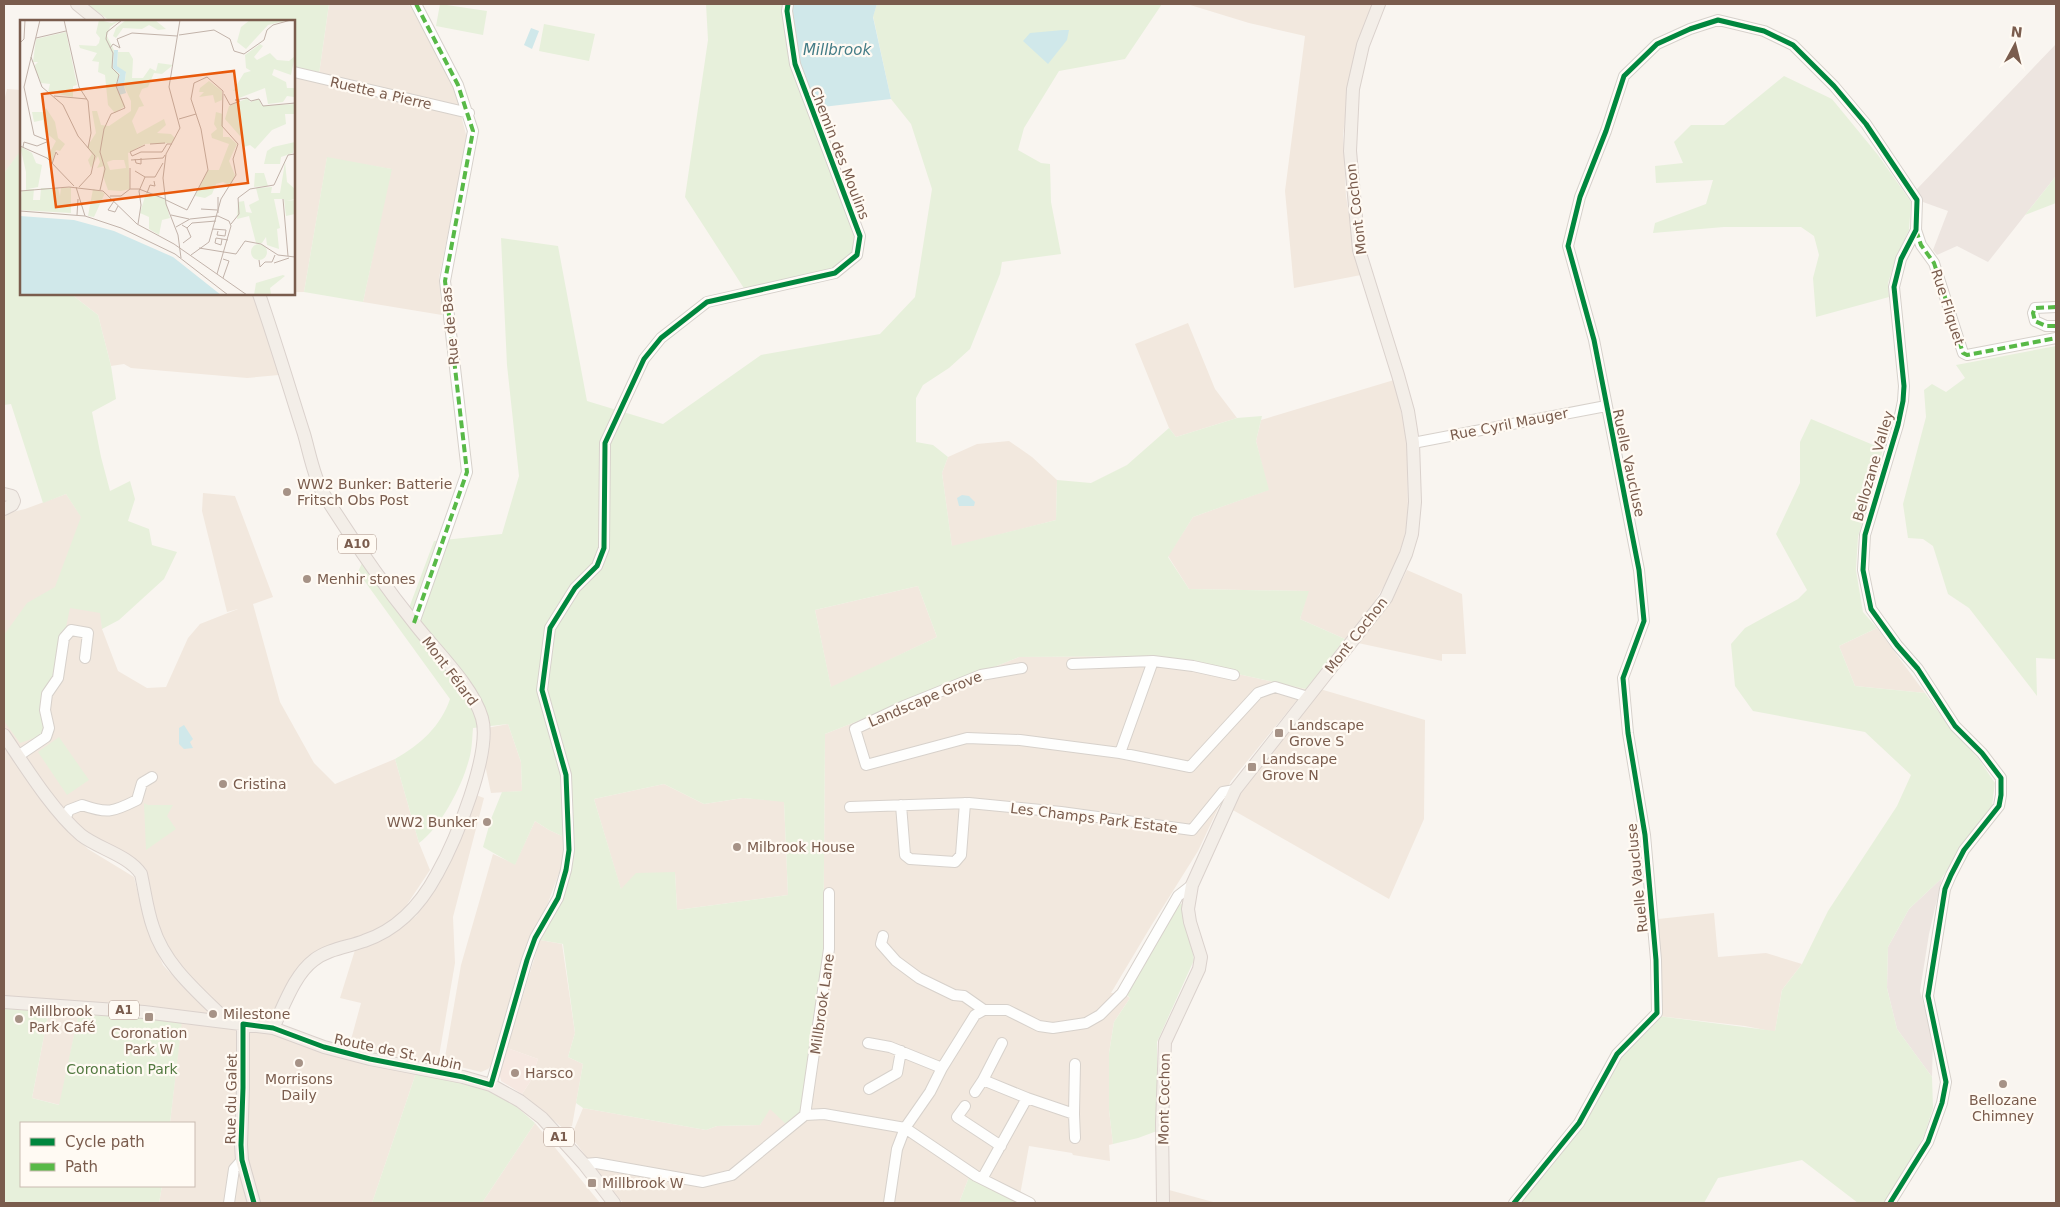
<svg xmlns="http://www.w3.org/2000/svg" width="2060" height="1207" font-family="'DejaVu Sans',sans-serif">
<rect width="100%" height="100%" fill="#f9f5f0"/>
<path fill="#f2e8de" d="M329,4H409L450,79L463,109L319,74Z
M1187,4H1374L1349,86L1343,135L1346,196L1355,252L1361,275L1294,288L1285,191L1305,36L1249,23Z
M294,75L461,115L467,138L439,278L442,315L363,302L391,169L327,158L304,292H294Z
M7,89L21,90V151L4,173V101Z
M71,294H253L279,375L247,378L131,368L124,364L111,366L98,315Z
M1188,323L1215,389L1237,418L1176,437L1169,428L1135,344Z
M1394,380L1407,438L1408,518L1404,538L1393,571L1369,611L1345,639L1300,619L1308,591L1189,589L1168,556L1193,517L1268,490L1256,441L1261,420Z
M1009,441L1032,457L1057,480L1056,520L952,547L942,473L948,457L977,444Z
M203,493L235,496L273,597L253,604L280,702L314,763L335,784L395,759L419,843L430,870L404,909L390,923L367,936L300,966L273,1013L265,1017L226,1014L192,978L169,951L160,935L146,869L143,866L89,837L59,807L4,726V514L25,509L66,494L97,540L102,629L118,671L147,688L166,687L188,638L200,624L238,609L227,612L202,511Z
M1407,570L1462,594L1466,654H1442V661L1358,643L1394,596Z
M918,586L937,637L831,688L815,610Z
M1877,628L1925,693L1855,686L1839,646Z
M1155,656L1306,689L1231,781L1198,851L1151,926L1111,993H1122L1130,998L1114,1022L1109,1053V1110L1113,1144L1109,1145L1110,1161L1073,1155L1072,1153L1029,1146L1020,1195L969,1177L959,1203H623L571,1137L583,1108L706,1130L717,1126L760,1125L823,988L825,734L1019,657Z
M1320,689L1425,720L1424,819L1389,899L1231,809L1243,786Z
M508,724L521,762L522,791L491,793L484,760L487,728Z
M4,740L64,825L88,849L134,877L141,906L153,941L163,965L184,988L213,1012V1015L4,998Z
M664,784L704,804L743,798L784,801L788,895L677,910L675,872L621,890L594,799Z
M476,795L484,798L453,917L455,963L438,1062L433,1064L396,1058L349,1047L361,1003L340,998L355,950L391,934L416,916L428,899Z
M535,821L549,830L564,837L563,862L544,914L538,921L519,966L493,1063L488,1069L481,1072L444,1063L461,965L493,854L515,864Z
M1714,913L1718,957L1766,953L1802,964L1782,990L1775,1032L1745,1026L1658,1016L1660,957L1658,919Z
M540,940L562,944L575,1033L568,1057L583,1064L572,1126L564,1129L522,1094L530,1082L538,1059L507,1048Z
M49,1010L79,1012L60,1105L32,1098Z
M182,1016L273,1028L416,1073L372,1203H159L162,1186H194V1123H170Z
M535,1123L600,1203H482Z
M1169,1190L1217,1203H1169Z"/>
<path fill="#f6e8e1" d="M507,1048L538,1059L530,1082L522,1094L501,1081L499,1071Z"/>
<path fill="#ede5e0" d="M2056,44V176L1988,262L1957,246L1937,255L1933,250L1948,211L1923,202L1916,190Z
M1942,878L1929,934L1920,991L1933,1039L1932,1077L1897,1029L1887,988L1888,947L1909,909Z"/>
<path fill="#e7f0db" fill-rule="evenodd" d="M87,4H329L319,74L294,68V21H110Z
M440,4L487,11L483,35L436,26Z
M706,4H788L795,64L860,236L857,255L835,273L747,293L685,197L708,40Z
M877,4H1162L1125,59L1059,71L1024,128L1018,150L1041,163L1050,164L1051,202L1061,254L1002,262L1000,274L970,349L949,368L923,385L916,398V442L933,445L948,457L942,473L952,546L1056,520L1057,480L1091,483L1127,465L1169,428L1176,437L1237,418L1262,416L1256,441L1269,490L1193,517L1168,557L1189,589L1309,591L1300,619L1345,639L1306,689L1155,656L1019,657L825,734L823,988L803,1111L787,1125L770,1109L760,1125L717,1126L706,1130L583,1108L576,1103L583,1064L568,1057L575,1033L563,944L540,940L564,887L573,857L564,837L549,830L535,821L515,865L483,847L491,819L502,792L522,791L521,762L508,724L473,728C472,740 472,752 468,763C461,788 440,828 419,843L395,759C420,745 441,726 450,699L358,572L362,563L409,608L434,541L502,534L519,476L507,365L501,238L558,246L587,401L663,424L761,355L880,334L915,297L932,189L911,124L891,99L873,16ZM918,586L937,637L831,687L815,610ZM664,784L704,804L743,798L784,802L788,895L677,910L675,872L636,873L621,889L594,799Z
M544,24L595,34L589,61L539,51Z
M1784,76L1832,99L1878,155L1911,202L1909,230L1897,255L1888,283L1889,297L1816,317L1813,278L1819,255L1814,236L1801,227H1724L1653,233L1655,223L1706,204L1713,180L1656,183L1655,166L1683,163L1674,142L1691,125H1724Z
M21,150V294H71L98,315L111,366L116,399L92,412L101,457L110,491L130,481L135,499L128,521L149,529L152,545L177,552L164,579L119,620L102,629L100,613L70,608L43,735L20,743L4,721V635L27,603L55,587L81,517L66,494L43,503L11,404L4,405V173Z
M327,157L392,169L363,302L304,292Z
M2056,176V203L2025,215Z
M2056,346V659L2036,658L2037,696L1969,608L1948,594L1933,546L1923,539L1908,538L1903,504L1926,417L1924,390L1932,384L1946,392L1965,378L1956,365Z
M1811,419L1883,449L1858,537L1856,570L1863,612L1877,628L1839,646L1855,686L1925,693L1951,729L1978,758L1995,783L1992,806L1963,844L1942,878L1909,909L1888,947L1887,988L1897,1029L1932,1077L1933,1108L1925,1133L1905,1174L1885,1203H1858L1802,1160L1718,1178L1704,1203H1517L1620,1057L1658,1016L1775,1031L1782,990L1802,964L1828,911L1897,806L1911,775L1865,732L1753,711L1735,686L1731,644L1745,628L1798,599L1807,590L1776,534L1800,483V442Z
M59,737L89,780L67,795L38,752Z
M144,803L148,805H173L167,816L176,829L146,850Z
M1183,903V921L1190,938L1194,960L1157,1042V1131L1138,1138L1113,1144L1109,1110V1053L1114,1022L1130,998L1125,993L1177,906Z
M4,1006L49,1010L32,1098L59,1105L79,1012L182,1021L170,1123H21V1186H162L159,1203H4Z
M416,1073L475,1085L508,1099L535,1123L482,1203H372Z
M969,1177L1025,1203H959Z"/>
<path fill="#d0e8ea" d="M788,4H877L873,17L891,99L814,108L794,58Z
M531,28L539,31L532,49L524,45Z
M1063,30H1069L1067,40L1048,64L1023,41L1030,33Z
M962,495L969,496L975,502L974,506H959L957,498Z
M184,725L193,739L190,742L193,748L184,749L179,744V728Z"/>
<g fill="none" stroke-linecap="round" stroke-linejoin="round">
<defs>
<path id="minor" d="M294,72L469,113
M1916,230L1921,245L1934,263L1963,353L1967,355L2056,338
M2056,307L2035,308L2033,313L2035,321L2046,326H2056
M1413,443L1606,406
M414,623L467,472L445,281L473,131L458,85L416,4
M1072,664L1153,661L1193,666L1234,675
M1022,668L981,675L904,706L855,729L866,765L967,738L1020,740L1120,753L1190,767L1258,693L1275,687L1308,697
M1120,753L1153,661
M18,756L46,737L49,728L45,710L47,694L58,678L64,638L71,630L88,633L85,658
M901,805L905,855L910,859L955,862L961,855L965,803
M850,807L969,803L1061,812L1192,830L1223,792L1235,790
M65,819L69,810L82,805C108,814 113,812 137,800L142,783L152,777
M883,936L881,944L896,961L919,978L954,995L964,996L984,1010
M868,1043L890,1047L942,1068
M1002,1043L983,1080L1027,1098
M491,1085L527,960L535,938L558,898L566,870L569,850L566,775L542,690L550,628L575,588L597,566L604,548L605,443L644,359L661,338L707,302L835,273L857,255L860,236L795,64L787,11L788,4
M869,1089L897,1073L901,1051
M975,1092L983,1080
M965,1106L957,1117L1001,1146
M1074,1114L1075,1138
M805,1115L829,949V893
M584,1164L596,1163L703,1182L732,1175L805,1115L824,1114L905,1128L976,1176L1030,1203
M982,1179L1027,1098L1074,1114L1075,1064
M229,1203L234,1169L242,1160
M889,1203L897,1149L905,1128L930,1092L942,1068L975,1015L984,1010H1007L1039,1026L1053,1028L1086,1023L1100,1015L1122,993L1178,896L1192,885
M1514,1203L1579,1123L1617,1054L1657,1013L1656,960L1645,835L1628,733L1623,678L1644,621L1639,570L1594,340L1568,246L1580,197L1606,131L1624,76L1657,44L1690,29L1718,20L1764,31L1793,45L1834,86L1866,124L1917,200L1916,230L1901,259L1894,287L1904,386L1903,401L1898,425L1865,535L1863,570L1871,609L1897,645L1918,669L1955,726L1982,753L2001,778V795L1999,806L1964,850L1951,875L1945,889L1928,996L1946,1082L1942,1103L1928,1142L1890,1203"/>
<path id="major" d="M77,4L98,21
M259,294C275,340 289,387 304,434C309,451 314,478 323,493C351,538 382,583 415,624C435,650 473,686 482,718C492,753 455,842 437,874C421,904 397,930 364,941C348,947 328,949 314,960C294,975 284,1006 273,1028
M4,494L12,496L14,501L12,505L4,509
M4,735C25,766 52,810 81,835C99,849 128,855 141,874C145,892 147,910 153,927C165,966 199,993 227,1021
M4,1002L144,1012L273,1028L324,1047L370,1059L463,1077L491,1085L520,1101L542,1118L584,1164L614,1203
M243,1024V1088L241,1145L242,1160L254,1203
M1163,1203L1162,1123L1165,1042L1199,969L1201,957L1190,922L1188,909L1192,885L1235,790L1386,598L1406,554L1412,534L1415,502L1413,443L1408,411L1398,375L1359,250L1350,151L1353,89L1363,45L1379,4"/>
</defs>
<use href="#minor" stroke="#d7d1cb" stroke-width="12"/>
<use href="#major" stroke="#dad1cc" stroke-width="14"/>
<use href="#minor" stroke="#fefefd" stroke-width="10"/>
<use href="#major" stroke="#f3eee8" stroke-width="12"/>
<path stroke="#58b947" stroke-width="4" stroke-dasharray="8 4" stroke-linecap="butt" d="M1916,230L1921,245L1934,263L1963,353L1967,355L2056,338
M2056,307L2035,308L2033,313L2035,321L2046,326H2056
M414,623L467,472L445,281L473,131L458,85L416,4"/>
<defs>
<path id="cycleway" d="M254,1203L242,1160L241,1145L243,1088V1024L273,1028L324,1047L370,1059L463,1077L491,1085L527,960L535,938L558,898L566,870L569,850L566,775L542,690L550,628L575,588L597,566L604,548L605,443L644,359L661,338L707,302L835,273L857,255L860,236L795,64L787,11L788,4
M1514,1203L1579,1123L1617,1054L1657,1013L1656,960L1645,835L1628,733L1623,678L1644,621L1639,570L1594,340L1568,246L1580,197L1606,131L1624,76L1657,44L1690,29L1718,20L1764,31L1793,45L1834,86L1866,124L1917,200L1916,230L1901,259L1894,287L1904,386L1903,401L1898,425L1865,535L1863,570L1871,609L1897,645L1918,669L1955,726L1982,753L2001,778V795L1999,806L1964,850L1951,875L1945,889L1928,996L1946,1082L1942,1103L1928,1142L1890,1203"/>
</defs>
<use href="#cycleway" stroke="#fffaf3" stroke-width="8"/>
<use href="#cycleway" stroke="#00873e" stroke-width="5"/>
</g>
<g fill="#a69286" stroke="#fffaf3" stroke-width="2">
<circle cx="287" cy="492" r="5"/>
<circle cx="307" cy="579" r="5"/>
<rect x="1274" y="728" width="10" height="10" rx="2.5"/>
<rect x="1247" y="762" width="10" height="10" rx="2.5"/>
<circle cx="223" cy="784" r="5"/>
<circle cx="487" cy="822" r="5"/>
<circle cx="737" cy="847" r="5"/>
<circle cx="213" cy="1014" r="5"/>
<rect x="144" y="1012" width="10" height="10" rx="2.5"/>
<circle cx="19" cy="1019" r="5"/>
<circle cx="299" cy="1063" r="5"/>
<circle cx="515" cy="1073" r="5"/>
<circle cx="2003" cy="1084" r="5"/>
<rect x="587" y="1178" width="10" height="10" rx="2.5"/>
</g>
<g text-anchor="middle" stroke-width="4.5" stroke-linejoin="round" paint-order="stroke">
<g fill="#fffaf3" stroke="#a28b7f" stroke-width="1">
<rect x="338" y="534.5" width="38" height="19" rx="4"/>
<rect x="109" y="1000.5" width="30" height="19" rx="4"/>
<rect x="544" y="1127.5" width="30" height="19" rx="4"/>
</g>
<g font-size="12" font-weight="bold" fill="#7a5c4d">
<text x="357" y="548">A10</text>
<text x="124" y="1014">A1</text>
<text x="559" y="1141">A1</text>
</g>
<g font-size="14" fill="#7a5c4d" stroke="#fffaf3">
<text transform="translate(381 93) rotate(13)" y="5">Ruette a Pierre</text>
<text transform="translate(840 153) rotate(69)" y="5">Chemin des Moulins</text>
<text transform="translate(1356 209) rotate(-97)" y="5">Mont Cochon</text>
<text transform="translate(1948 307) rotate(72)" y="5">Rue Fliquet</text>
<text transform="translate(450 326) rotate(-96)" y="5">Rue de Bas</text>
<text transform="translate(1509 424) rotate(-11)" y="5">Rue Cyril Mauger</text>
<text transform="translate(1629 463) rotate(78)" y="5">Ruelle Vaucluse</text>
<text transform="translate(1873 466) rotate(-74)" y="5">Bellozane Valley</text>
<text transform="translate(1356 635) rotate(-52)" y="5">Mont Cochon</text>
<text transform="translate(450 671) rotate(53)" y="5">Mont Félard</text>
<text transform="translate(925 699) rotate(-23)" y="5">Landscape Grove</text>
<text transform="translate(1094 818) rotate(7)" y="5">Les Champs Park Estate</text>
<text transform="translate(1637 878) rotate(-96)" y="5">Ruelle Vaucluse</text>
<text transform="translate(822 1004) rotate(-82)" y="5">Millbrook Lane</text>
<text transform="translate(398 1052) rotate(12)" y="5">Route de St. Aubin</text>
<text transform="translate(231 1099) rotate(-89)" y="5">Rue du Galet</text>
<text transform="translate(1164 1099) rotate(-89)" y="5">Mont Cochon</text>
</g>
<g font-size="14" fill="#7a5c4d" stroke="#fffaf3" text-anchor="start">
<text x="297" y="489">WW2 Bunker: Batterie<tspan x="297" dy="16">Fritsch Obs Post</tspan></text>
<text x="317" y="584">Menhir stones</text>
<text x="1289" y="730">Landscape<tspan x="1289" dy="16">Grove S</tspan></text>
<text x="1262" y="764">Landscape<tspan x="1262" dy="16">Grove N</tspan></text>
<text x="233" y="789">Cristina</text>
<text x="477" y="827" text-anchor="end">WW2 Bunker</text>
<text x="747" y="852">Milbrook House</text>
<text x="29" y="1016">Millbrook<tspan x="29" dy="16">Park Café</tspan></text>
<text x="223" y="1019">Milestone</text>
<text x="149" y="1038" text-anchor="middle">Coronation<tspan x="149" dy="16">Park W</tspan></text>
<text x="525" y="1078">Harsco</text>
<text x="299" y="1084" text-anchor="middle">Morrisons<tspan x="299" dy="16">Daily</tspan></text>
<text x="2003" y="1105" text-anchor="middle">Bellozane<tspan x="2003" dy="16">Chimney</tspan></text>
<text x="602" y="1188">Millbrook W</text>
</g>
<g font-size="14" fill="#537a41" stroke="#fffaf3">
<text x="122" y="1074">Coronation Park</text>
</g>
<g font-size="15" font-style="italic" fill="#437c86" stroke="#fffaf3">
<text x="837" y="55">Millbrook</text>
</g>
</g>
<g transform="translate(20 20)">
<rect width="275" height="275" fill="#f9f5f0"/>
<path d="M79,0L92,3L100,0L90,7L87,16L94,30L93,48L100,54L96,63L105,86L95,93L88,85L85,55L78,52L79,42L72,41L77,33L60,28L59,25L76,26L79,23L80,18L76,13ZM106,0H135L146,9L138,10L129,5L122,9L103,8L96,18L93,16L96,8ZM230,0H269L248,5L226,29L217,22L221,7ZM46,12L57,65L53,66V77L28,72L30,64L21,63L14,46L18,42H13L16,19ZM240,24L243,26L234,37L237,40L250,33L257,40L269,41L275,36L271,55L254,49L252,55L266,62L267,68H275V83L274,77L267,76L263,82L248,84L245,68L219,78L218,70L213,71L224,53L231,51L226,48L225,35ZM98,32H109L113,39L112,58H123L130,48L136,51L138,43L153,45L142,54L134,53L128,67L122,69L119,76L124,86L119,87L112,101L117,114L144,99L146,105L137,113L151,114L155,118L152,123L125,124L108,133L110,169L101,171L88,170L83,156L84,146L77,148L80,142L78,136L71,148L68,140L72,134L67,127L76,113L72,91H77L81,105L89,106L111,91V81L104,66L106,53L97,46ZM93,140H104L106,148L90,150L87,142ZM189,61L202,71V80L195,83L193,75L179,77L184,72H179L180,68ZM228,78L230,82L239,79L242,86L275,84V94H265L266,104L252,110L235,129L230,125L224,127L222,112L220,116L205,99L209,86ZM26,88L35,102L38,118L45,124L40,131L36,130L32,143L27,138L36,121L25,112L23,100L14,102L12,92H23ZM196,92L203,94V117H209L217,124L209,141L215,155L211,166L203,162L196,164L192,174L185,178L175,176L188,150H199L209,124L192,118L191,114L197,109L194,104ZM275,122L273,133L261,137L260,144H244L247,131L253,127ZM0,126L12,133L16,143L22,145L18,167L8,169H14L13,180H20L21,168H38L40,176L41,168L51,167V193L0,190L2,171L6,170V152ZM265,142L267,162L275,169V179L266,181L275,180V194L266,196L264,179H254L260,208L257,209L259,229L247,225L246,217L242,223H236L229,196L217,199L218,182L224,181L226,192L232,193L229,185L239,180L236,168L252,167L251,173H260ZM235,153H244L248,166L234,167ZM73,169L85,173L74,197L68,196ZM126,173L145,179L150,198L142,200L139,215L129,209V197L120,193ZM231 232a8 8 0 1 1 16 0a8 8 0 1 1-16 0ZM263,255L265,256L250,268L251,274L255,275H234L236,263Z" fill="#e7f0db" fill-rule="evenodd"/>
<path d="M94,30H98L97,46L106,52L104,66L106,73L99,75L96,66L100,54L93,48ZM0,196L54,200L94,211L153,237L201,275H0Z" fill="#d0e8ea"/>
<path fill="none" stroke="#c2b3aa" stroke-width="1" d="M44,0L59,67L68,81L71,113L68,128M160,0L149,67L160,108L146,134L143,158L146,184L158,215L161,238M159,15L194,10L210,19L214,31L224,34L244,20L247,10L253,5L271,0M16,18L46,11M0,23L4,19L5,0M90,28L93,24L100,28L97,19L112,13L157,16M11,37L22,67L43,85L58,116L75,136L71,154L59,167M204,74L210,85L220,81L215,80L227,78L231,81L239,79L243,86L275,83M34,76L67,79M159,99L176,94M130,124L145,123M125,125L110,132L112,136L121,132H142L147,124H152M0,126L27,138L54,166M3,127L4,122L17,126L29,121L14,115L4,67L20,0M115,139L116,143L121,144V138M111,140L143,138L145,135M32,144L36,132L38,135M110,148V169M115,151L125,157H135L143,143M56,167L65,196M80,170L85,149L80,132L84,109L91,94L105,88L96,66L99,55L92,48L93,33L86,19L87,12L102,0M0,171L49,167L83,171L117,204L154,224L227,275M127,173L130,165L135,166L134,161M90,176H101L110,169H119L145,179M263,179L268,236M146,180L167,190L188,150L181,109L171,79L174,63L187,57L203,71L202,106L218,124L213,139L216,155L201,179L189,222L171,235M94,181L88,190L95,192L98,186M181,189L197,190M0,191L65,196L101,208L155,234L208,275M198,193V177M57,195L58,179M151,195L169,199M118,204L121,185L119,171L125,157M211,204L219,194L218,178L230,169L254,165L268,135L275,134M162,205L167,208L172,203L196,201M156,207L170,199L198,196M193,209L206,210L205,216L197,215L198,211M202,219L196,218L195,223L201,225L202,219L208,220M163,223L171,217L167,208M179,228L216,234L225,221L241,224L258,235L275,237M239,240L240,247L245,242H252L255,235M254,243L269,238M197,254L211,206L209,201L198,196M203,258L209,241L203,239"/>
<path fill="#e8590c" fill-opacity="0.15" stroke="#e8590c" stroke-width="2.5" d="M214,51L228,163L36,187L22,74Z"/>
<rect width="275" height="275" fill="none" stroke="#7a5c4d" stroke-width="2.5"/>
</g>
<rect width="2060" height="1207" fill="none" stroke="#7a5c4d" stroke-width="10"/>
<rect x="20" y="1122" width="175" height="65" fill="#fffaf3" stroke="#cabbb1"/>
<rect x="30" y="1138" width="25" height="8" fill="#00873e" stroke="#cabbb1"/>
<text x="65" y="1147" font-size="15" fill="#7a5c4d">Cycle path</text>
<rect x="30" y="1163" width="25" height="8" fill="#58b947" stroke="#cabbb1"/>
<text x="65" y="1172" font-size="15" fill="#7a5c4d">Path</text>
<g transform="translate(2015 45) rotate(7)" stroke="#fffaf3" stroke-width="4" paint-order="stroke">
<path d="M0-4L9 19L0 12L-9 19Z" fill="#7a5c4d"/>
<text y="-8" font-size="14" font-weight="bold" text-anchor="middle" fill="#7a5c4d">N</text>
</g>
</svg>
